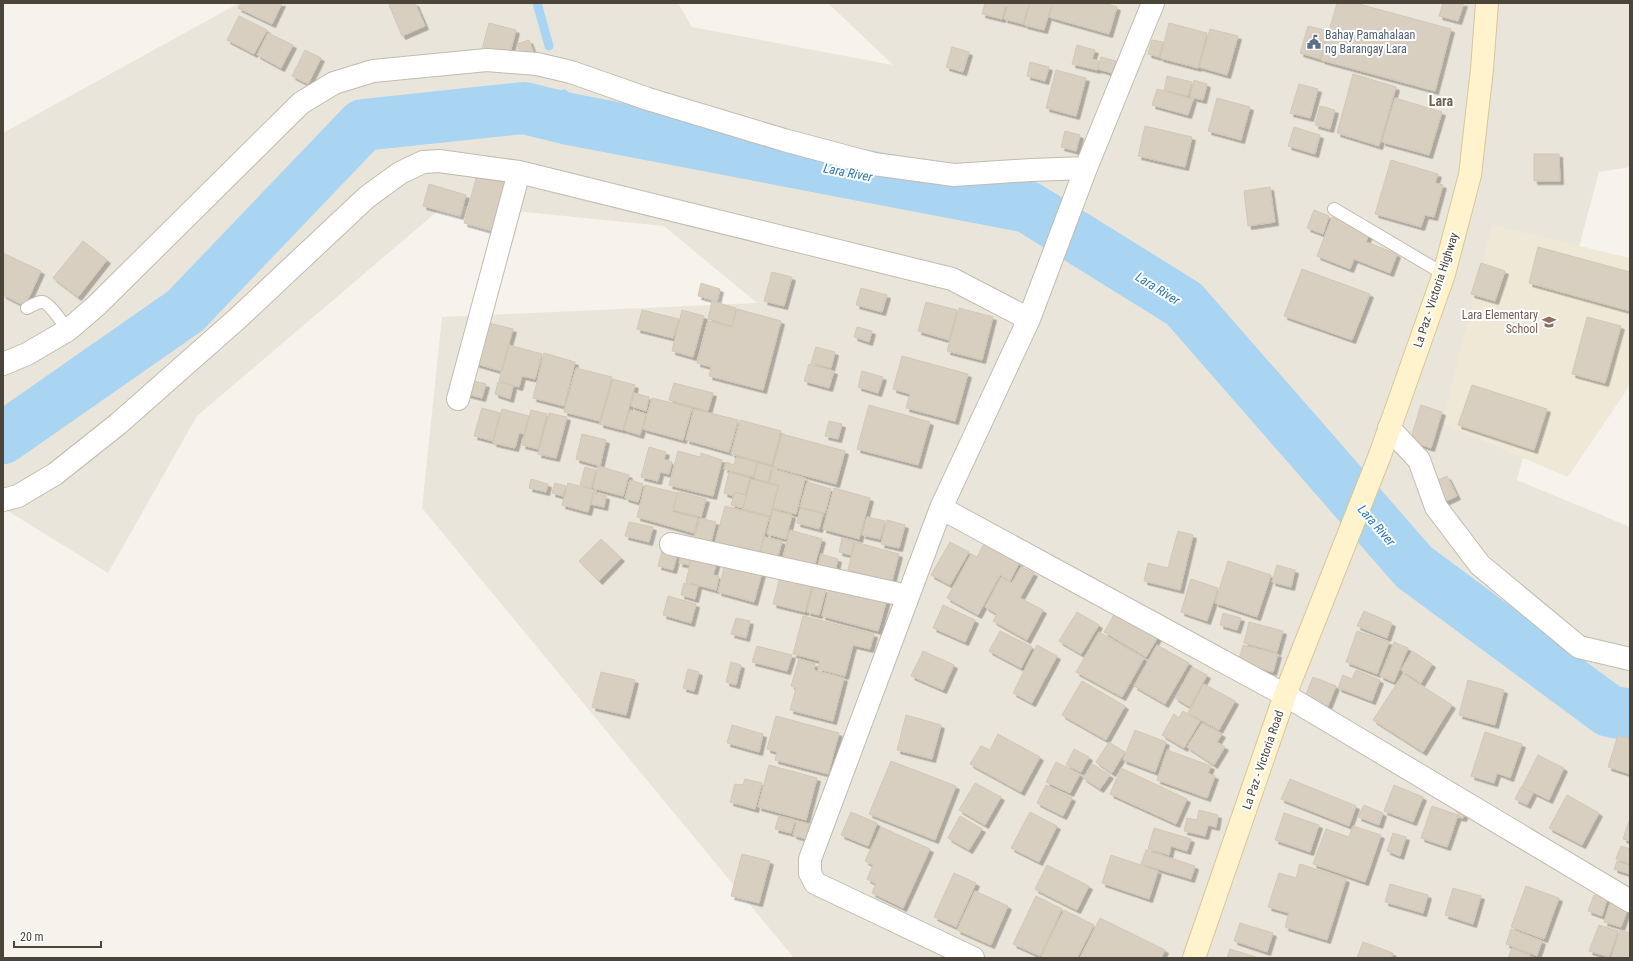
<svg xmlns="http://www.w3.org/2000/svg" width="1633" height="961" font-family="'Roboto Condensed',sans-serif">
<defs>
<filter id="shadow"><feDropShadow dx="3.5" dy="3.5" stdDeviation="0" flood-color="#0004"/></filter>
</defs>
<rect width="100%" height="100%" fill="#f6f3ec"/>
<path fill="#eae5da" d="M239,3H678L692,27L893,65L828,3H1630V167L1599,172L1517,480L1630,527V958H794L422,508L442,317L757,303L664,226L446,204L197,416L108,573L3,508V133Z"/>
<path fill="#efe8d6" d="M1492,225L1630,258V385L1568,477L1442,423Z"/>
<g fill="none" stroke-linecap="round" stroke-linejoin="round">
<path stroke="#a9d4f2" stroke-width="9" d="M537,3L549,46
M564,94L569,119"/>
<path stroke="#a9d4f2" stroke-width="52" d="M3,438L185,311L363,125L524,108L569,119L1028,207L1184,304L1414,567L1609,711L1630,715"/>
</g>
<path fill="#d8cfc1" stroke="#d3c7b4" filter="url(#shadow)" d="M241,3H282L272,24L238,8Z
M395,3H415L425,26L402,36L389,5Z
M985,3H1006L1002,19L982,14Z
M1008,3H1029L1023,24L1004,19Z
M1030,3H1052L1044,30L1024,25Z
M1053,3H1104L1117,7L1109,34L1049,17Z
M1337,3H1355L1451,29L1435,91L1321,60Z
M1443,3H1464L1458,21L1439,16Z
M239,16L267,30L254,54L227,40Z
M489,23L516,30L509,57L482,49Z
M1169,23L1207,33L1198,68L1160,58Z
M1308,26L1328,31L1320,59L1300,53Z
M1210,29L1238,36L1227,75L1199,67Z
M268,33L293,45L281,68L257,55Z
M529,40L535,57L523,61L517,44Z
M1152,40L1163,42L1159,57L1148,54Z
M1077,45L1095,50L1092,59L1099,61L1097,70L1072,64Z
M952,47L969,52L963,72L946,67Z
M305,50L321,58L308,84L292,76Z
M1101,57L1116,61L1112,73L1098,69Z
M1030,62L1049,67L1045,81L1027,76Z
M1056,70L1086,78L1076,116L1046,108Z
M1353,74L1396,87L1379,146L1337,133Z
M1167,76L1192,82L1188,96L1164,90Z
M1194,80L1207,84L1203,100L1190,97Z
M1299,84L1318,89L1310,118L1290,113Z
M1157,89L1193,99L1188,115L1152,105Z
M1217,98L1250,107L1241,140L1208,131Z
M1395,98L1442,112L1429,155L1382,142Z
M1320,106L1335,110L1330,129L1315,125Z
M1145,126L1192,137L1185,167L1138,156Z
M1294,127L1320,135L1315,154L1288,146Z
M1065,131L1080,135L1076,151L1061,147Z
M1534,154H1559L1560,181H1534Z
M1391,160L1438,174L1435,183L1443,185L1434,217L1425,215L1421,227L1375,214Z
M477,175L509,184L496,232L464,223Z
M429,184L466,195L460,216L423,206Z
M1270,187L1275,222L1248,226L1244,191Z
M1314,210L1329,216L1323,234L1307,228Z
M1332,217L1370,231L1366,242L1397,254L1390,273L1354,259L1350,269L1317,256Z
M83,241L107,260L78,297L53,278Z
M1538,247L1630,272V311L1529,283Z
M3,253L41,271L25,306L3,295Z
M1481,263L1505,271L1495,301L1471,294Z
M1302,269L1370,294L1352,340L1284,316Z
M772,272L792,277L784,306L764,301Z
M701,283L720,289L717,301L698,296Z
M861,288L887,295L882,312L856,305Z
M712,301L736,308L732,326L708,319Z
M926,302L957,310L949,340L918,331Z
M959,308L993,317L982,360L947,351Z
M737,309L781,321L763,390L709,376L711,367L697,363L708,321L732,327Z
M642,310L679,319L673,338L637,329Z
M682,310L704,316L693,357L672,351Z
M1587,317L1621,326L1605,383L1572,374Z
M481,321L513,329L501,371L470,362Z
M857,327L872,331L869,342L854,337Z
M509,345L542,354L535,379L522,376L519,387L499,381Z
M816,347L835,352L831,368L811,363Z
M544,353L575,362L564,406L533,398Z
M902,356L968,374L955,421L906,408L910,394L893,389Z
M809,364L834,371L829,388L804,381Z
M576,368L612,377L600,421L564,412Z
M862,371L883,377L878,393L858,387Z
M466,379L486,384L482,398L463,393Z
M613,379L635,385L623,430L600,424Z
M498,382L513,386L510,399L495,394Z
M674,383L713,393L708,411L669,400Z
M1472,385L1547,409L1534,450L1458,425Z
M634,393L649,397L646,411L631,406Z
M652,398L692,408L683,440L643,429Z
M869,405L930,422L918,465L857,449Z
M1421,405L1442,412L1431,448L1410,441Z
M482,408L500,413L493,441L474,436Z
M502,409L529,416L524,434L519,433L515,448L493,443Z
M694,409L738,420L729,452L686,440Z
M531,410L547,414L538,449L522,445Z
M630,410L646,414L640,435L624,430Z
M549,413L567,417L556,458L538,454Z
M740,420L781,431L772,465L731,454Z
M829,421L842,424L838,439L825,436Z
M582,434L606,440L600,466L576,459Z
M782,434L845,451L836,484L773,467Z
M649,447L666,452L664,459L672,462L669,474L660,472L658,481L641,477Z
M678,451L700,457L701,453L722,460L713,496L669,485Z
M736,457L757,462L753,477L724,469L726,462L734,465Z
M758,463L772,467L768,482L754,478Z
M598,466L629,475L623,496L593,488Z
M585,467L596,470L591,488L580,485Z
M773,469L805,478L796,514L773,508L779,485L769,483Z
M729,472L750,478L745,495L735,492L733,496L724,493Z
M1447,476L1457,496L1442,503L1432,483Z
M531,479L548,484L546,492L529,488Z
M751,479L778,486L770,516L743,509Z
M630,480L643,484L638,502L625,498Z
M807,482L831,489L825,513L800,507Z
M555,483L566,486L563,496L552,493Z
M568,483L594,490L588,512L562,505Z
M645,485L677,493L673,512L698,518L694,533L637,517Z
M834,488L870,498L859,539L823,529Z
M678,492L706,499L701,517L673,510Z
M735,492L746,495L743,508L731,505Z
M594,493L606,496L604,507L591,504Z
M725,506L769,517L758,557L714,546Z
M800,508L823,514L819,529L797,523Z
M773,510L792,515L786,539L767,534Z
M867,517L885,521L880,539L862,535Z
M700,518L716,522L710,546L693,541Z
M887,520L905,525L899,548L881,544Z
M629,522L653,527L649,542L625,536Z
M790,530L822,539L814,567L783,558Z
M1178,531L1193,535L1180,590L1144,581L1148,563L1168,568Z
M764,537L782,541L776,563L759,558Z
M842,538L854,541L851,555L839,552Z
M601,539L621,558L599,581L579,561Z
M855,542L899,554L892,581L848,570Z
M950,542L969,552L950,585L931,575Z
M664,544L679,548L673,570L658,566Z
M984,544L1019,563L1010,581L1000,575L978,615L947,598L971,554L977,557Z
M683,548L693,551L689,565L679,563Z
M693,551L718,558L713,575L719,576L716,590L686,582Z
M821,554L838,559L834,575L817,570Z
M726,559L763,569L754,602L718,592Z
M1228,561L1271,575L1257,617L1215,603Z
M1277,565L1295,570L1291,587L1272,582Z
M1021,567L1034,573L1020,598L1043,610L1027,640L993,621L997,614L985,607L1001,577L1012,583Z
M780,577L812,585L805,612L773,604Z
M1191,579L1218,588L1207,621L1181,612Z
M684,583L698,586L695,599L681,595Z
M830,584L887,599L878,631L822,616Z
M813,587L826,590L819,615L807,612Z
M668,596L696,604L691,623L663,615Z
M943,605L975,620L965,642L933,628Z
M1364,611L1392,623L1387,638L1357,626Z
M1077,612L1099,625L1081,654L1059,641Z
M1115,613L1158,637L1146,657L1104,632Z
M1223,613L1241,618L1237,630L1220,625Z
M803,616L874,634L870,649L853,645L845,676L818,669L820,661L793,654Z
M736,618L750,621L746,638L731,634Z
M1249,622L1283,631L1277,652L1244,643Z
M1000,631L1032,647L1021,668L989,651Z
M1357,631L1389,642L1377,674L1346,662Z
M1099,632L1144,658L1122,697L1076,672Z
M1394,642L1408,648L1394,682L1380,676Z
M1037,645L1057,656L1032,703L1013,693Z
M1157,645L1189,663L1165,704L1134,686Z
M1243,645L1278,654L1273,672L1238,663Z
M757,646L792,655L787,671L752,662Z
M923,651L954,665L943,690L911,676Z
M1412,651L1432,664L1421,683L1401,670Z
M799,659L815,664L814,670L844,678L833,721L790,710L796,688L791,686Z
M731,662L741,665L736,685L726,682Z
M1192,667L1207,675L1190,707L1175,698Z
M688,669L699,672L694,691L683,688Z
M1356,670L1380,680L1372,701L1338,688L1343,675L1352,679Z
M601,672L635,680L626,715L592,707Z
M1403,674L1452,705L1423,752L1373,720Z
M1313,677L1336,686L1328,706L1305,697Z
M1468,680L1504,690L1495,725L1459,715Z
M1082,681L1125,706L1106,740L1062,715Z
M1204,684L1235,701L1219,730L1188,713Z
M1183,711L1200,721L1184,748L1162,735L1174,714L1179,718Z
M906,715L941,725L932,759L897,750Z
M776,716L839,733L828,774L775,760L777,752L767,749Z
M1202,723L1222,734L1217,742L1225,747L1214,765L1187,747Z
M732,725L763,734L759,752L727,743Z
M1135,730L1166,742L1155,772L1123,760Z
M1485,732L1522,744L1510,778L1497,773L1494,783L1471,776Z
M998,734L1040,757L1021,792L970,764L981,746L990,750Z
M1618,735L1630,739V774L1608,767Z
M1109,742L1125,752L1112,773L1096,762Z
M1074,749L1089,757L1081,772L1066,765Z
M1167,750L1211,766L1208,773L1215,776L1207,798L1157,780Z
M1538,755L1564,768L1549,800L1522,787Z
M891,761L956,786L935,840L869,814Z
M1056,762L1080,774L1070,793L1046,782Z
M1092,764L1110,775L1100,789L1083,778Z
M769,765L817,778L806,820L758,807Z
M1121,768L1187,799L1176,824L1110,794Z
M745,779L762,783L755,809L730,802L735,784L743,785Z
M1290,779L1356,806L1349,826L1281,799Z
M975,783L1001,797L985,825L959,810Z
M1046,785L1072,798L1063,816L1037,803Z
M1394,785L1423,797L1413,822L1384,811Z
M1521,787L1533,793L1527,805L1515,799Z
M1567,795L1599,813L1582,845L1549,828Z
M1364,805L1383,813L1379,825L1358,817Z
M1458,805L1467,808L1463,818L1458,817L1459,813L1456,812Z
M1432,806L1458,815L1447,847L1421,838Z
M1199,810L1218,815L1216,827L1208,825L1205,836L1184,831L1187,818L1197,820Z
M851,812L877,823L868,846L841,835Z
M1030,812L1057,826L1039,862L1011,848Z
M1284,813L1319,825L1310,852L1275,840Z
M779,816L795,820L791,833L775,829Z
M960,816L982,829L969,850L948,838Z
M797,821L809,824L806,839L793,835Z
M1629,821H1630V841L1623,839Z
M1353,826L1381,835L1365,882L1313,864L1326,829L1349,837Z
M881,827L930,849L903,908L872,893L876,884L867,879L873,865L865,861Z
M1154,828L1191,839L1187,851L1171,846L1169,855L1148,849Z
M1393,833L1406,837L1400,856L1387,851Z
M1621,846L1630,849V864L1616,859Z
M1146,850L1195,866L1191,879L1141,864Z
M742,854L770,861L759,903L731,896Z
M1111,855L1158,871L1149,899L1102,883Z
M1617,861L1630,866V874L1614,869Z
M1300,864L1346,879L1327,940L1285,927L1289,913L1268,907L1279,873L1296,878Z
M1047,865L1089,886L1077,910L1035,889Z
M954,873L976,883L956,927L934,917Z
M1390,884L1428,895L1423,913L1385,902Z
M1526,886L1559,898L1544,939L1511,927Z
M1453,888L1481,896L1473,924L1445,915Z
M975,891L1008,906L991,945L957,930Z
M1594,895L1607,899L1602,916L1588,911Z
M1036,896L1062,909L1040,956L1013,944Z
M1610,903L1628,908L1621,927L1604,922Z
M1064,910L1094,925L1077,958H1045L1041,956Z
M1100,918L1165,950L1161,958H1080Z
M1240,923L1273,933L1267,952L1234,941Z
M1599,925L1618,931L1609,957L1589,951Z
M1511,929L1542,941L1537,956L1506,944Z
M1620,930L1630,933V958H1611Z
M1363,942L1393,953L1391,958H1357Z
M1512,948L1530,955L1529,958H1508Z
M1230,949L1259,958H1227Z"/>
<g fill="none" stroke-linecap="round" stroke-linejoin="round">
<defs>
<path id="service" d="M1334,209L1444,274
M27,308C31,306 37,302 42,302C49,302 63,324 68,330"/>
<path id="minor" d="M3,364L27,354L68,330L96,306L301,103L334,83L373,71L487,60L537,64L571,72L648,99L784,140L874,164L954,175L1031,170L1086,168
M458,399L519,172
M1389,428L1419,460L1436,507L1480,565L1579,647L1630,659
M3,500L18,496L55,474L118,424L237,319L367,197L400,173L423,162L439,161L519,172L952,279L1029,319
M941,508L1285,695L1630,901
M671,544L908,596
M973,958L815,883L810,873V859L941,508L1029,319L1086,168L1153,3"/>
<path id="secondary" d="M1194,958L1285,695L1380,455L1444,274L1470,175L1482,69L1487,3"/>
</defs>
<use href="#service" stroke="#c2bbae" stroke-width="14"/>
<use href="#minor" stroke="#c2bbae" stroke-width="24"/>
<use href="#secondary" stroke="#d6c79b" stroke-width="24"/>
<use href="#service" stroke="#fff" stroke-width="12"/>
<use href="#minor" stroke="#fff" stroke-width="22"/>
<use href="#secondary" stroke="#fff3cd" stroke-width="22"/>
</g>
<defs>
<symbol id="civic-bare" viewBox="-9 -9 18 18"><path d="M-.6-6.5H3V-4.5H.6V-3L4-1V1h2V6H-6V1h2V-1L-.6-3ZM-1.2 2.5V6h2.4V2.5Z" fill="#5c6f8a" stroke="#fff" stroke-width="2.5" paint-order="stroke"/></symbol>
<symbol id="school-bare" viewBox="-9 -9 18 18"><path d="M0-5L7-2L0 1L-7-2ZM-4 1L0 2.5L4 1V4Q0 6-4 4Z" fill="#8d6e63" stroke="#fff" stroke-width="2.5" paint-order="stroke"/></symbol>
</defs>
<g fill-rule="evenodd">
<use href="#civic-bare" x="1304" y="32" width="20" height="20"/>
<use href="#school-bare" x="1539" y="312" width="20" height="20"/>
</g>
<g text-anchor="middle" stroke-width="4" stroke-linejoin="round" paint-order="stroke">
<g font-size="12" fill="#4e5e75" stroke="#fff" text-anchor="start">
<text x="1325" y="39">Bahay Pamahalaan<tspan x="1325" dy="14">ng Barangay Lara</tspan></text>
</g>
<g font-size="12" fill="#4b4439" stroke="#fff">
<text transform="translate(1436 290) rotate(-72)" y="4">La Paz - Victoria Highway</text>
<text transform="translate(1263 760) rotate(-71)" y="4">La Paz - Victoria Road</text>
</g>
<g font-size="12" fill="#785e54" stroke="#fff" text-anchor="end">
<text x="1538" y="319">Lara Elementary<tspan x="1538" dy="14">School</tspan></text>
</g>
<g font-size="13" font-style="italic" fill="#2e7ab2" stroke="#fff">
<text transform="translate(848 172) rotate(11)" y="5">Lara River</text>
<text transform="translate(1158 288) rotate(32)" y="5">Lara River</text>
<text transform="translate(1377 525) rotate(49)" y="5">Lara River</text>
</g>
<g font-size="14" font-weight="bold" fill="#6e6250" stroke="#fff">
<text x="1441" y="106">Lara</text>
</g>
</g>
<rect width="1633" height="961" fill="none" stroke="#4b4439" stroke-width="8"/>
<path d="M14 941v6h87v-6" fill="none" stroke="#4b4439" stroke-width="2"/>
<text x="20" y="941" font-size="12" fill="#4b4439" stroke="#ffffff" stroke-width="3" paint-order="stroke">20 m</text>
</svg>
